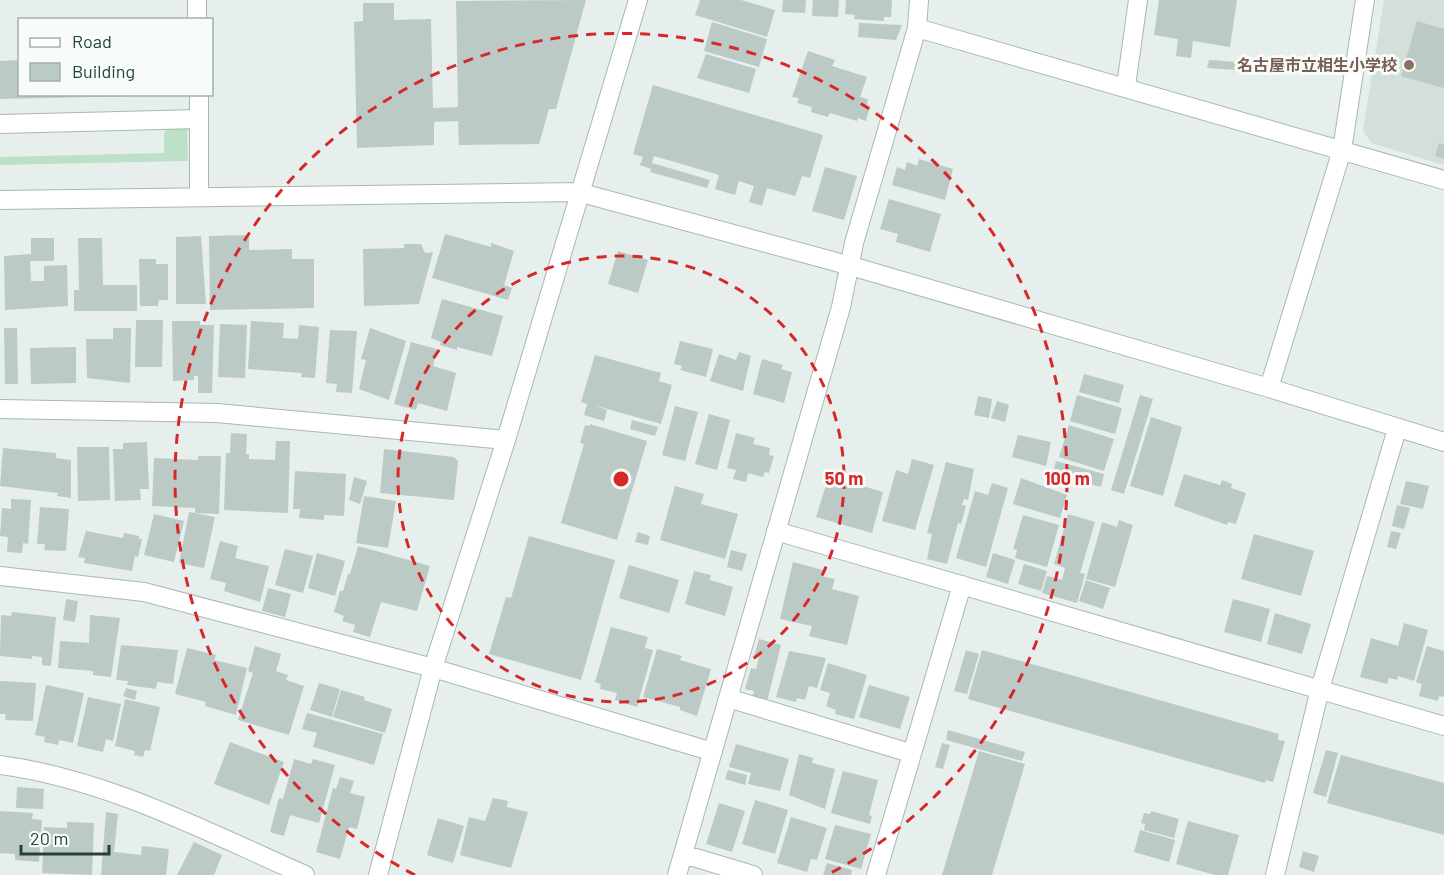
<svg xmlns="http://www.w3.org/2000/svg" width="1444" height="875" font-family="Barlow,'Noto Sans JP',sans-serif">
<rect width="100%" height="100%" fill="#e6efeb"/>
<path fill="#d4dfda" d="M1384,0H1444V165L1371,143L1363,130Z"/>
<path fill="#bfe0c8" d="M171,125H187L188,161L0,165V157L164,153V133Z"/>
<path fill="#bbcac4" d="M586,0L556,109H549L539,144L459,145L458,121L434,122V145L357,148L354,22L363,21V3H394V20L431,19L433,108L458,107L456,1Z
M700,0H741L775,10L767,37L695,15Z
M783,0H806L805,13L782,12Z
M813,0H839L838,17L812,16Z
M846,0H892L891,17H884V21L854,19L855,15L845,14Z
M1159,0H1237L1230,47L1193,41L1191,58L1176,56L1178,39L1154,35Z
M1417,21L1444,29V88L1401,76Z
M712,22L767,39L759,67L704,51Z
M859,23L902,25L896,40L858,37Z
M808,51L835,60L832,66L867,77L860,97L868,99L867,105L870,106L866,121L858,118L857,121L830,113L828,117L811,112L812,107L797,103L799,98L792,97Z
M706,54L756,69L749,93L697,78Z
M20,60V94L136,96L0,99V61Z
M1209,60L1238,62L1237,70L1207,68Z
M653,85L823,135L810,178L802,176L795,196L767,188L762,206L749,202L754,186L739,181L735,195L715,189L719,175L654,156L652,163L710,180L707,188L650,172L651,169L640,165L643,157L633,154Z
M1439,143L1444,145V159L1435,156Z
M919,159L953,169L945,200L892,185L897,167L905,170L907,162L917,166Z
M825,167L857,176L844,220L812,211Z
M889,199L941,214L930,252L896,242L898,234L880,229Z
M445,234L491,247V243L514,251L504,285L512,288L508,300L432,278Z
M249,235V250L292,249V259H314V308L210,310L209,236Z
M201,236L206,304H176V237Z
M31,238H54V261H30L31,281H44V266L67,265L68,306L5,310L4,256L31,254Z
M78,238H102L103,285H137V311H74V290H79Z
M404,244H421L425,253L433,252L419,304L364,306L363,249L404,248Z
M618,251L648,260L638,293L608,284Z
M139,259H156V264H168V300H159L158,306H140Z
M442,299L503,316L492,356L457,347V350L440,345L441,342L431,338Z
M136,320H163L162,367H135Z
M172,321H200V325H214L212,393H198V376H194V380L173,381Z
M251,321L284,323L283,338L298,339L299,325L319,327L315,378L301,377L302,373L248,369Z
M220,324L247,325L245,378L218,377Z
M4,328H17L18,384H5Z
M113,328H131L130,383L87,378L86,339H113Z
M370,328L406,341L389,400L359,389L366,360L361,359Z
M330,330L357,331L352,393L336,392L337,384L326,383Z
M680,341L713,349L706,377L680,370L682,366L674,364Z
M411,342L437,349L433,366L456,373L447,411L418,403L416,410L394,404Z
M76,347V383L31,384L30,348Z
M739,352L751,356L743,391L710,381L719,354L736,360Z
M595,355L661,373L659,381L672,385L661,424L593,405L607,410L604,421L584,415L587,404L581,402Z
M762,359L783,365L781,369L792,372L784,403L753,394Z
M1084,374L1124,385L1119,403L1079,392Z
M1077,395L1122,408L1115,434L1070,421Z
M1140,395L1153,399L1124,494L1111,490Z
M978,396L992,399L989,418L974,415Z
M997,401L1009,405L1005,422L991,418Z
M675,406L698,412L685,461L662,455Z
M709,414L730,420L717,470L695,464Z
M1151,417L1182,427L1163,496L1130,486Z
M632,420L658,427L655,436L630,429Z
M590,424L647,441L617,540L561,523L584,444L580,443L585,425L590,426Z
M1069,425L1114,439L1104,471L1059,457Z
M231,433L247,434L246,454H249V459L275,460L276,441H290L288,513L224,510L226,453H230Z
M736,433L755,438L753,444L770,448L769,455L774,456L769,473L765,472L763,477L748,473L746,482L733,479L736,470L727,468Z
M1018,435L1051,442L1046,466L1012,457Z
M147,442L149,489H140L141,500L115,501L113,449H123V443Z
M77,447H109L110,500L78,501Z
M3,448L56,453V458L71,460V498L57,496L58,493L0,486Z
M384,449L454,457L458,461L454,500L380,493Z
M198,456H221L219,514L195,513V508L152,506L154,458L198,460Z
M912,459L934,465L915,530L882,521L896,470L908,474Z
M1056,461L1104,474L1101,487L1053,474Z
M946,462L974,469L968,500L964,499L962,505L966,506L961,524L958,523L947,564L927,559L932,534L927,533Z
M295,471L346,474L344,516L324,515V520L299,518L300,509H293Z
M1184,474L1220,485L1222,480L1232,484L1231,488L1246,493L1236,524L1228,522L1227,525L1174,506Z
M829,476L883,492L872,533L816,517Z
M354,477L367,481L360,504L349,500Z
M1021,478L1067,495L1060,518L1013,504Z
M1406,481L1429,486L1423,509L1400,504Z
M992,483L1008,488L986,567L956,558L975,491L988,495Z
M675,486L704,494L701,504L738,514L725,559L660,540Z
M364,496L396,501L388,548L356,543Z
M11,499L31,500L28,544L23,543L22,553L7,552L8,537L0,536L2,508L11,509Z
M1397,505L1410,508L1404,529L1392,526Z
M40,507L69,509L66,551L44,550L45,544H37Z
M189,512L215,517L204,568L179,563Z
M154,514L184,521L174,562L144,555Z
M1068,514L1095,522L1080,573L1085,574L1077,603L1042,593L1047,576L1062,580L1065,568L1054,564Z
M1023,515L1059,525L1047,567L1015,558L1017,550L1013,549Z
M1119,520L1133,525L1115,587L1086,579L1102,522L1117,527Z
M86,531L123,538L124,533L139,536V539H142L138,557L135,556L132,571L84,563L85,558L78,557Z
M1391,531L1401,533L1396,549L1387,547Z
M638,532L650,536L648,545L635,542Z
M1254,534L1314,551L1301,596L1241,579Z
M529,536L615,560L581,680L489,654L506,597L511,598Z
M220,541L238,546L235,558L269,566L260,602L224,591L226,583L210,579Z
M358,546L430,566L417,611L381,602L370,637L353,632L355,625L342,621L344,616L334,612L340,591H343L348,574H350Z
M285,549L313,556L303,593L275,585Z
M731,550L747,554L742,571L727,567Z
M317,553L345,561L335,596L308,588Z
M993,553L1015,560L1008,584L986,577Z
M793,562L823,570L821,576L835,579L832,589L859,596L847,645L809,636L812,626L780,619Z
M1024,564L1047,571L1041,591L1018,584Z
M629,565L679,580L669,613L619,598Z
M694,571L711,575L710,580L733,587L725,616L685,604Z
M1086,580L1110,588L1103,609L1079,601Z
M268,588L291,594L285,617L262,611Z
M66,599L78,601L75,622L63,620Z
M1233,599L1270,609L1261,642L1224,632Z
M12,612L56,617L51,666L42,665V657L32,656V659L0,656L1,615L11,616Z
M1275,613L1311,624L1302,654L1267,644Z
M90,615L120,618L111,677L93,675V671L58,668L60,641L89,643Z
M1404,623L1428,630L1414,681L1398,676L1397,680L1389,678L1387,684L1360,677L1371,638L1398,646Z
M611,627L648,637L645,648L653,650L637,707L615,700L617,693L600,689L601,684L595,682Z
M759,639L781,645L767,702L752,699L754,691L745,689L751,668L756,669L759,657L754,656Z
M121,645L178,650L173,684L157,682L156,689L127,685L128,681L116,680Z
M255,646L281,654L276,671L288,675L286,680L304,686L289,735L238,720L253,673L248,671Z
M1427,646L1444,651V697L1439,696L1438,701L1419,696L1422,684L1416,682Z
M187,648L216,655L214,660L247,668L236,715L205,706L206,702L175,694Z
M657,649L682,656L680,660L711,669L697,716L680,710V707L643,697Z
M966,650L979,654L967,694L954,691Z
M982,650L1279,734L1278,740L1285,741L1273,782L1266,780L1265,783L968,699Z
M789,651L826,658L817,688L809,686L805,700L797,698L796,702L776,697Z
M828,663L867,675L854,719L835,714L836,710L826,706L830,693L820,690Z
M0,681L36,683L33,721L5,720L6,714H0Z
M319,683L340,689L332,717L310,710Z
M46,685L84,693L73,743L59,740L58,745L44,742L45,737L35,735Z
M869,685L910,697L900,729L859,717Z
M126,688L137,691L135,700L123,696Z
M341,690L365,697L364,700L392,709L385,733L333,717Z
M88,697L121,704L113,741L106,739L103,752L77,746Z
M125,699L160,707L150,751L145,750L143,757L134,755L135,751L115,746Z
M307,713L383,734L374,765L313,747L317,733L302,729Z
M948,730L1025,752L1022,761L946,740Z
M230,742L284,762L269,805L214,784Z
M942,743L950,745L943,769L935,767Z
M736,744L789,759L780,791L748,784L751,773L729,767Z
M1326,750L1338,753L1326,797L1313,793Z
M979,751L1025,764L992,875H942Z
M799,754L813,758L812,763L835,769L825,809L789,795Z
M1341,755L1444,783V835L1327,803Z
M294,759L311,764L313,759L335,765L319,823L290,815L284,836L270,832L279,798L283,799Z
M728,770L747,775L745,785L725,779Z
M843,771L878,780L869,815L872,816L870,824L831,813Z
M340,777L354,781L350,793L365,797L357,829L349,827L340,859L316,852L333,788L336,789Z
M17,787L44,789L43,809L16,808Z
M493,798L508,801L507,807L528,812L511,868L460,855L469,817L485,821Z
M755,800L788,810L775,854L742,844Z
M719,803L745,811L732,852L706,844Z
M0,811L33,813L32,819L42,820L39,862L15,860V854L0,853Z
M1151,811L1179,819L1174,838L1144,830L1145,824L1141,823L1144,813L1150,814Z
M106,812L118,814L114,852L141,855L142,846L169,849L166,875H101Z
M791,817L827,828L817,860L811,859L807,872L777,863Z
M438,818L464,826L453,863L427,855Z
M1188,821L1239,835L1228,875H1215L1176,864Z
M67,822L94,823L92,875L42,873L44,827L67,828Z
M835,825L871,834L861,869L825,859Z
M1140,830L1175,840L1169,862L1134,852Z
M194,842L222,855L214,875H177Z
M1303,851L1319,856L1314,872L1299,867Z
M827,863L852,870L851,875H823Z"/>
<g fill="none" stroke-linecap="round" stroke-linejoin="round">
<defs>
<path id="minor" d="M197,0V20
M917,28L1444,180
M1126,86L1138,0
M199,94V196
M0,124L199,119
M0,200L578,192L851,266L1269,388L1444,442
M1269,388L1342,150L1365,0
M0,409L217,413L506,440
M776,531L1444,726
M0,576L144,592L433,668L713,752
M728,698L910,753
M0,765C107,779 207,832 305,875
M683,854L753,875
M378,875L433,668L506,440L638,0
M677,875L841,307L854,243L917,28L919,0
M876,875L962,585
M1275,875L1320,689L1397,429"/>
</defs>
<use href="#minor" stroke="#a8b8b2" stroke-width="20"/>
<use href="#minor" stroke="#fff" stroke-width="18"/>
</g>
<g fill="none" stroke="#d62828" stroke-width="3" stroke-dasharray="10 8">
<circle cx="621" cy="479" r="223"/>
<path d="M415 875A446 446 0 1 1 827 875"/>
</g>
<circle fill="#8d6e63" stroke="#f7fbf9" stroke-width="2" cx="1409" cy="65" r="6"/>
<g text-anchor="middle" stroke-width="6" stroke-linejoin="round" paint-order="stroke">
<g font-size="16" font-weight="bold" fill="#785e54" stroke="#f7fbf9" text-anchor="end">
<text x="1397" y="71">名古屋市立相生小学校</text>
</g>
</g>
<circle cx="621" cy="479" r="9" fill="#d62828" stroke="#f7fbf9" stroke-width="3"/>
<g font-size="18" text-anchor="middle" font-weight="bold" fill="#d62828" stroke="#f7fbf9" stroke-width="6" stroke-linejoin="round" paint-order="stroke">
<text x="844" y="485">50 m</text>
<text x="1067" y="485">100 m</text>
</g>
<rect x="18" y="18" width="195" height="78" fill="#f7fbf9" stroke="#a3b1ad" stroke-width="1.5"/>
<rect x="30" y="38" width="30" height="9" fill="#ffffff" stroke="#a3b1ad" stroke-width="1.5"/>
<text x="72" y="48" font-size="18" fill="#24423a">Road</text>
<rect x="30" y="63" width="30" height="18" fill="#bbcac4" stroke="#a3b1ad" stroke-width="1.5"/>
<text x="72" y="78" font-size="18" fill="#24423a">Building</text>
<path d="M21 845v9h88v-9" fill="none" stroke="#24423a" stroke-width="3"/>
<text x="30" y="845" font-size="18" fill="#24423a" stroke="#f7fbf9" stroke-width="4.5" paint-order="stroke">20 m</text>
</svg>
